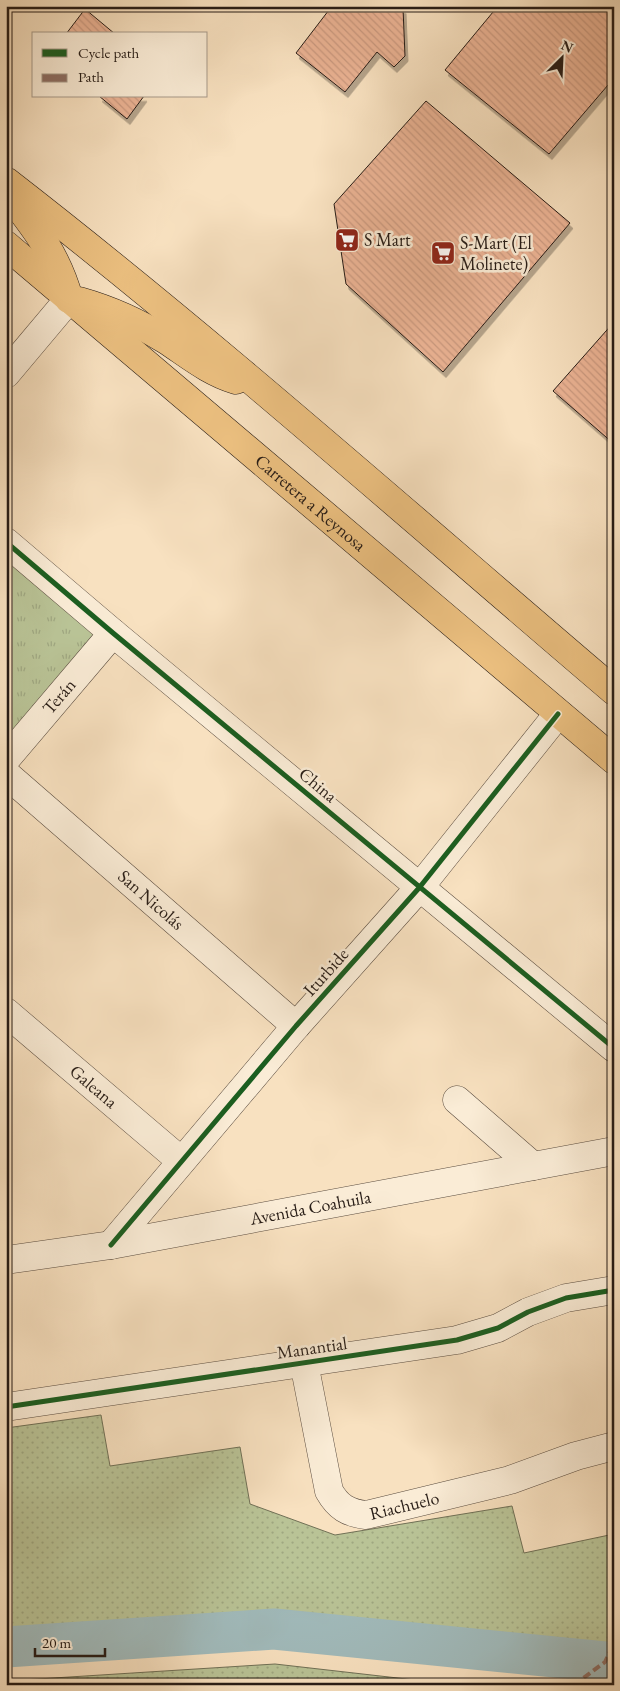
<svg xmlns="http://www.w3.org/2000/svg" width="620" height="1691" font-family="'EB Garamond',serif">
<defs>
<pattern id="grass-dots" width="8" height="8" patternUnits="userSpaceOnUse" patternTransform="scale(1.25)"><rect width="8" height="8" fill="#b9c396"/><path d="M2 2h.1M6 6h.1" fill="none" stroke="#9fa781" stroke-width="1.8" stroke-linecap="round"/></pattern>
<pattern id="park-tufts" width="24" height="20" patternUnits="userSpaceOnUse" patternTransform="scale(1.25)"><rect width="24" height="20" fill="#b9c396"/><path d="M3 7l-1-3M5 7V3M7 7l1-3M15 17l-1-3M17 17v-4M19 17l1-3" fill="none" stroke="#9fa781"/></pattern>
<pattern id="building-back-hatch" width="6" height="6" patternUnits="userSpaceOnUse" patternTransform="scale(1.25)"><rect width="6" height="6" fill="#ebb394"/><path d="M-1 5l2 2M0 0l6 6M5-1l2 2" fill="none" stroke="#ca997f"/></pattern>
<filter id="shadow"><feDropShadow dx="3" dy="5.5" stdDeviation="0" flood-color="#0004"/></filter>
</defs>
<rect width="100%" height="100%" fill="#f8e1c0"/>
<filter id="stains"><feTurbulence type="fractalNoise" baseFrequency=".004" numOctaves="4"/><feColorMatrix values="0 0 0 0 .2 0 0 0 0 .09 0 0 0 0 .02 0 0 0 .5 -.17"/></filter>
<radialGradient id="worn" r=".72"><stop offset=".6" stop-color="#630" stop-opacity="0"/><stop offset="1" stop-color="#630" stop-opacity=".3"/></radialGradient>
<path fill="url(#grass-dots)" stroke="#707056" d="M101,1415L110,1466L240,1447L250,1504L335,1535L512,1506L524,1553L614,1534V1653L293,1614L6,1632V1428Z
M275,1664L459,1685H6V1681Z"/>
<path fill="url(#park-tufts)" stroke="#707056" d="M6,542L113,633L6,760Z"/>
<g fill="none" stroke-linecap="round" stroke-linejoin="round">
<path stroke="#a1bbbc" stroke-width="41" d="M6,1647L274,1629L605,1662L614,1666"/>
</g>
<path fill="url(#building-back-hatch)" stroke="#271c16" filter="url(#shadow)" d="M332,6L403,8L405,56L394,67L377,52L345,92L296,53Z
M498,6H614V78L549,154L445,70Z
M85,9L115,34H66Z
M99,96H144L127,119Z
M426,101L570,223L443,372L346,284L334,204Z
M614,322V444L553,391Z"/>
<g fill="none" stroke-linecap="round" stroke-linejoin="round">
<defs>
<g id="minor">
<path d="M6,374L69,299"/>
<path d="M6,542L113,633L614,1048"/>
<path id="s1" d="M6,759L113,633"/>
<path id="s2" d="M6,774L296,1026"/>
<path id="s3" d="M6,1012L180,1160"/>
<path d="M457,1100L533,1166"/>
<path d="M111,1245L296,1026L419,888L558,714"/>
<path id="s4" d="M6,1260L111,1245L614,1151"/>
<path id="s5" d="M304,1363L329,1491C338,1507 348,1513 366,1515L510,1480L576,1456L614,1446"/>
<path d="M6,1407L457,1340L498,1328L528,1312L566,1298L614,1290"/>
</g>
<g id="major">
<path d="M6,181C215,343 413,520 614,691"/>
<path d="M11,197C37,230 58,258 69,299"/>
<path id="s6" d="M6,245L614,760"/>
<path d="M79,301C111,310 138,322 166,340C189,355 209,372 236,380"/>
</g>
</defs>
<use href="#minor" stroke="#5b4d40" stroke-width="29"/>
<use href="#major" stroke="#271c16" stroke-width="29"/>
<use href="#minor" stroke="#faecd6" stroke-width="28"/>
<use href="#major" stroke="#ecc080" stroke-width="28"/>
<path stroke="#8d6e63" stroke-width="4" stroke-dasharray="8 4" stroke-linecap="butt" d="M574,1685L605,1662L614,1643"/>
<defs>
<path id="cycleway" d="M6,542L113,633L614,1048
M111,1245L296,1026L419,888L558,714
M6,1407L457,1340L498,1328L528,1312L566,1298L614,1290"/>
</defs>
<use href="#cycleway" stroke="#faecd6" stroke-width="8"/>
<use href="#cycleway" stroke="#1b5e20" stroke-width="5"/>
</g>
<defs>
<symbol id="supermarket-square" viewBox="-11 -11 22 22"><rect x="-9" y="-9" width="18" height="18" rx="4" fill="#8f2418" stroke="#faecd6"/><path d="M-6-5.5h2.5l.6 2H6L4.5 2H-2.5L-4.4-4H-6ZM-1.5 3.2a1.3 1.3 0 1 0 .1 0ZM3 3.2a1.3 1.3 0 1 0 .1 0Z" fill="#fff"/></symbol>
</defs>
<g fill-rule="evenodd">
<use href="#supermarket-square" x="333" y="226" width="28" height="28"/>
<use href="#supermarket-square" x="429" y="239" width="28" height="28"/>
</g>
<g text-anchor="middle" stroke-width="5" stroke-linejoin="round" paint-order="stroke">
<g font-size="18" fill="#271c16" stroke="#faecd6" text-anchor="start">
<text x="364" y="246">S Mart</text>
<text x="460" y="249">S-Mart (El<tspan x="460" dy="21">Molinete)</tspan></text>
</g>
<g font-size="18" fill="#271c16" stroke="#faecd6">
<text dy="6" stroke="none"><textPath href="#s6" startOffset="399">Carretera a Reynosa</textPath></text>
<text dy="6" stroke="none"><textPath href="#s1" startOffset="82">Terán</textPath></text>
<text transform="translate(318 785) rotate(40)" y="6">China</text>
<text dy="6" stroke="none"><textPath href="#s2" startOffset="192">San Nicolás</textPath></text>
<text transform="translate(326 972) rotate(-48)" y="6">Iturbide</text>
<text dy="6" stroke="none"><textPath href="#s3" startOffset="115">Galeana</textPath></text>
<text dy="6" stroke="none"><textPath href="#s4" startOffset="309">Avenida Coahuila</textPath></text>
<text transform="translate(312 1348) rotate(-8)" y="6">Manantial</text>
<text dy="6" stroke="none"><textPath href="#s5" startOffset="216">Riachuelo</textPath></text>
</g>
</g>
<rect width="620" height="1691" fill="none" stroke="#f8e1c0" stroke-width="25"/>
<rect x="8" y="8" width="605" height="1676" fill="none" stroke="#271c16" stroke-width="2.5"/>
<rect x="12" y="12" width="595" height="1666" fill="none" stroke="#271c16"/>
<rect x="32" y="32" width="175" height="65" fill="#faecd6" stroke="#a69989"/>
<rect x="42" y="49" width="25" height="8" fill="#1b5e20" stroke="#a69989"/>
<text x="78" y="58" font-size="15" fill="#271c16">Cycle path</text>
<rect x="42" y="74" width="25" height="8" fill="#8d6e63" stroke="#a69989"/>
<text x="78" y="82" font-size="15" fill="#271c16">Path</text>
<g transform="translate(562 58) rotate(24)" stroke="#faecd6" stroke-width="4" paint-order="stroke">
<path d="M0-4L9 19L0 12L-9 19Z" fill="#271c16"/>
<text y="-8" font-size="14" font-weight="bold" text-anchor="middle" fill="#271c16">N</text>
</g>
<path d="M35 1648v8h70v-8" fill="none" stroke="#271c16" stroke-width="2.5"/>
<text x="42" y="1648" font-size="15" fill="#271c16" stroke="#faecd6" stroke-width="4" paint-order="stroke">20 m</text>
<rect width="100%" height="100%" filter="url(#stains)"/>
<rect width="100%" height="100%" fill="url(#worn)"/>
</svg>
